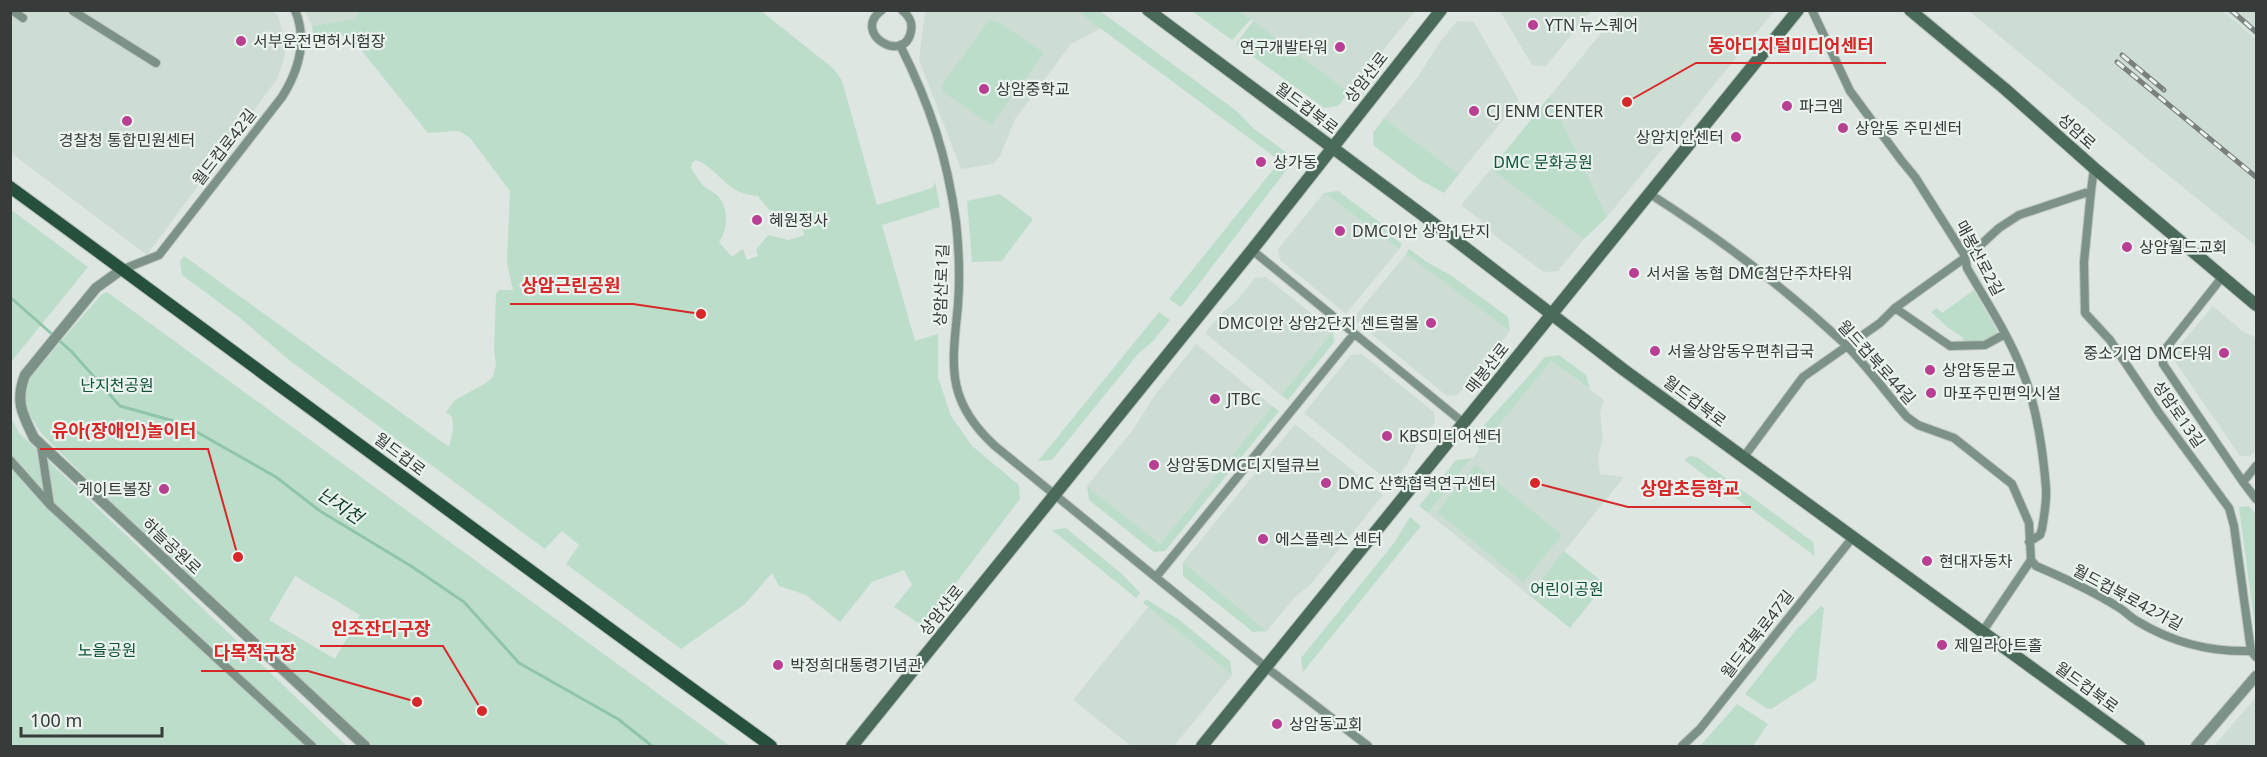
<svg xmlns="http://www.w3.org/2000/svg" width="2267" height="757" font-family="'Noto Sans','Noto Sans KR',sans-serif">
<rect width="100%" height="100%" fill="#dde6e1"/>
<path fill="#cdddd4" d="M273,10L278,16L285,41V56L277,79L147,255L11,153L10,11Z
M305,11H361L354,19L312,26Z
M925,11H1077L1101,28L1071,44L1015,119L1000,156L993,164L961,169L919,60Z
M1239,11H1415L1349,92Z
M1500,11H1591L1546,66L1532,65Z
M1619,11H1774L1607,217L1550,96Z
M1969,11H2222L2240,25L2256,40V246L2148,159Z
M2225,11H2256V37Z
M1457,21L1474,22L1519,100L1459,174L1384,118L1417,78L1440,42Z
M1491,169L1584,239L1558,271L1544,272L1494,235L1479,219L1461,205Z
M1324,193L1399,249L1346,314L1280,260L1278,249Z
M1406,254L1510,331L1458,395L1447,396L1353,319Z
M1266,277L1333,331L1281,395L1205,333L1221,314L1237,300L1255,278Z
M2213,306L2241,330L2256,338V450L2251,456H2240L2174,360V352Z
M1196,344L1272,406L1160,544L1087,486L1132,431L1155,395Z
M1362,354L1434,412L1435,423L1417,445L1407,465L1392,484L1304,413L1351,355Z
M1551,361L1604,400L1600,412L1603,439L1598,456L1600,474L1624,477L1529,595L1428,513Z
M1295,424L1383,495L1311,584L1294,598L1267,631L1183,562Z
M1148,607L1232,675L1174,746H1131L1073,700Z
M2256,697V746H2214Z"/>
<path fill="#bdddcb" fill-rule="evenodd" d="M361,10L761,11L834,69L842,81L877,205L932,188L935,182L940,207L882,225L915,341L938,334V377L951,416L972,446L1019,485L1020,499L923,626L894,607L912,585L904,570L872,582L840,622L806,595L779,586L772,573L745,604L681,649L566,564L579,545L562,531L545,549L289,360L239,317L182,275L180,261L184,256L449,447L453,430L452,417L446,412L455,400L486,383L493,377L496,365L494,350L496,294L499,290H513L507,263L510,191L470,138L461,132L455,131L428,133L349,35L314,40L312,26L354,19ZM696,160C714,166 725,188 743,193C748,195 753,195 758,196C768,210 783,226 802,225L804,235L789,240L768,235L756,250L758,256L747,260L743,249L732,257L719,242C728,229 729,208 718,196C713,191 706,189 702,184C698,180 695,173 691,168L692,163Z
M1077,11H1100L1238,112L1253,128L1287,153L1288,168L1181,307L1169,299L1280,161Z
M1192,11H1239L1251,19L1232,40Z
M989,20L997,21L1044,53L991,125L943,92L942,85Z
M1253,21L1349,92L1338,106L1324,108L1236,44Z
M1550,96L1607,217L1584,239L1491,169Z
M1384,118L1459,174L1444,193L1420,180L1374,146L1373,133Z
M1338,191L1378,221L1393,237L1402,244L1399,249L1324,193Z
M1000,194L1033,219L1002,261L972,262L967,201Z
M10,209L88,267L11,362H10Z
M1409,249L1427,262L1452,276L1508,317L1510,331L1406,254Z
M1974,290L1997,330L1996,335L1984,342H1964L1962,337L1946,326L1931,312L1937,308L1942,313Z
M107,292L730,746H365L224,615L42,434C27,411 20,403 31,376L101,295ZM295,576L360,615L335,659L269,620Z
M1159,312L1170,320L1154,340L1138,354L1052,460L1038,461Z
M1333,331L1334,342L1288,400L1281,395Z
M1559,355L1586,375L1590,389L1551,361L1479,450L1477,434C1499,407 1523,384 1545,357Z
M1272,406L1279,411L1165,551L1154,552L1089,500L1087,486L1160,544Z
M10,416L19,433L347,746H11Z
M1690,456L1697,457L1813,542L1815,556L1684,460Z
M1472,458L1428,513L1419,506L1456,460Z
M1476,465L1562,535L1523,582L1437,512Z
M2249,506L2256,514V635L2239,507Z
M1410,517L1421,526L1303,672L1301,658L1394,543Z
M1066,528L1123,575L1140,593L1136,598L1052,530Z
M1564,551L1605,584L1570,628L1529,595Z
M1183,562L1267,631L1253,632L1183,576Z
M1146,599L1178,619L1230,661L1232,675L1143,603Z
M1821,606L1824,608L1816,680L1771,709L1766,708L1745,694L1796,630Z
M1737,704L1768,724L1753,746H1700Z"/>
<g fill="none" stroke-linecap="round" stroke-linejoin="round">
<path stroke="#8fc5a9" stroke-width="3" d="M10,297L71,351L120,406L181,423L276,477L320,511L411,566L464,602L519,663L618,719L652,746"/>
<defs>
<path id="minor" d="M12,10L23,18
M882,10C850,33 905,66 911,31C913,22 909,16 902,10
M1812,10L1850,91L1901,160L1915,177L1965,256L1967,268C1986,301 2008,334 2022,370C2036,404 2043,451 2046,488C2047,501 2044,516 2042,529L2040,535L2029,542
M73,11L156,63
M900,45C930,105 947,156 956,222C959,249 960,278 958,305C952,366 945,400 995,446L1267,668L1368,746
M2091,191L2084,262L2085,313L2110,340L2159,413L2229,508L2234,526L2251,651L2256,657
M1650,194C1719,238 1785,288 1845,344C1867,366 1887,394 1907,417L1918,425L1954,438L2012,484L2029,523L2031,560L1983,631
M1252,250L1465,424
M121,270L159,255L282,97C299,70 308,41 295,10
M2223,276L2163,352V364L2243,482L2256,466
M1895,308L1950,346L1985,345L2005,334
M41,446L50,505
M1743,458L1803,377L1880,323L1895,308L1973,252L1999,228L2019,215L2091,191L2094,168
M10,460L50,505L312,746
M2243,482L2256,499
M2031,560L2036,566C2064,578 2093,591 2118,607C2125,611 2130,617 2137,621C2173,643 2209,652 2251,651
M1156,577L1354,334
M1682,746L1700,729L1853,537"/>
<path id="tertiary" d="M121,270L96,288L25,375C15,401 22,414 34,438L365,746
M2196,746L2256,676"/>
<path id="secondary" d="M1148,10L1428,219L1624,370L2139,746
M1910,10L2005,89L2094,168L2256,305
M852,746L1252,250L1441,10
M1202,746L1798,10"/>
<path id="primary" d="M10,187C264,373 516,562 771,746"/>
</defs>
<use href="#minor" stroke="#bcc4bf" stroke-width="10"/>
<use href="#tertiary" stroke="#bcc4bf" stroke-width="12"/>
<use href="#secondary" stroke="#bcc4bf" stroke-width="14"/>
<use href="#primary" stroke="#bcc4bf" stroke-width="14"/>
<use href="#minor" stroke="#7c9286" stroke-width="8"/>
<use href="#tertiary" stroke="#7c9286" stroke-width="10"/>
<use href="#secondary" stroke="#4a6b5a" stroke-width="12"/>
<use href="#primary" stroke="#25503c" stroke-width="12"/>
<defs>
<path id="rail" d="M2231,10L2256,32
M2122,55L2164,90
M2117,62L2256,177"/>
</defs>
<use href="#rail" stroke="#7a807d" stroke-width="5"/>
<use href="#rail" stroke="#eaf3ee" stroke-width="3" stroke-dasharray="9" stroke-linecap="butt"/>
</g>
<g fill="#b83f94" stroke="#eaf3ee" stroke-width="2">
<circle cx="1533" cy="25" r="6"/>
<circle cx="241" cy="41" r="6"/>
<circle cx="1340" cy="47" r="6"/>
<circle cx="984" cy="89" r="6"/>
<circle cx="1787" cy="106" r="6"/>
<circle cx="1474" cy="111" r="6"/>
<circle cx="127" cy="121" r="6"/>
<circle cx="1843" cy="128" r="6"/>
<circle cx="1736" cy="137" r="6"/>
<circle cx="1261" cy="162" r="6"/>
<circle cx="757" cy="220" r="6"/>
<circle cx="1340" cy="231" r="6"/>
<circle cx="2127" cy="247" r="6"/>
<circle cx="1634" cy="273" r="6"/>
<circle cx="1431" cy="323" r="6"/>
<circle cx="1655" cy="351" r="6"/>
<circle cx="2224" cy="353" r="6"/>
<circle cx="1930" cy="370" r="6"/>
<circle cx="1931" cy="393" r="6"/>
<circle cx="1215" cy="399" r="6"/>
<circle cx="1387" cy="436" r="6"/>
<circle cx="1154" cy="465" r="6"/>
<circle cx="1326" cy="483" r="6"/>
<circle cx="164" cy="489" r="6"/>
<circle cx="1263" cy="539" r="6"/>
<circle cx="1927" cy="561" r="6"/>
<circle cx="1942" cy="645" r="6"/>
<circle cx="778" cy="665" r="6"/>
<circle cx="1277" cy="724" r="6"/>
</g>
<g text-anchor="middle" stroke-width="4.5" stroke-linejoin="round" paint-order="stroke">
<g font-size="16" fill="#373b39" stroke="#eaf3ee" text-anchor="start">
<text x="1545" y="31">YTN 뉴스퀘어</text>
<text x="253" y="47">서부운전면허시험장</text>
<text x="1328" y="53" text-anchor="end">연구개발타워</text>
<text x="996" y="95">상암중학교</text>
<text x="1799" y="112">파크엠</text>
<text x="1486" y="117">CJ ENM CENTER</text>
<text x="1855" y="134">상암동 주민센터</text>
<text x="1724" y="143" text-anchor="end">상암치안센터</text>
<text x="127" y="146" text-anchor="middle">경찰청 통합민원센터</text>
<text x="1273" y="168">상가동</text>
<text x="769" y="226">혜원정사</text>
<text x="1352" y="237">DMC이안 상암1단지</text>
<text x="2139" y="253">상암월드교회</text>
<text x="1646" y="279">서서울 농협 DMC첨단주차타워</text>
<text x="1419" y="329" text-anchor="end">DMC이안 상암2단지 센트럴몰</text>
<text x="1667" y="357">서울상암동우편취급국</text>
<text x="2212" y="359" text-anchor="end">중소기업 DMC타워</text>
<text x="1942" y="376">상암동문고</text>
<text x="1943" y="399">마포주민편익시설</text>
<text x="1227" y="405">JTBC</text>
<text x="1399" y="442">KBS미디어센터</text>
<text x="1166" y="471">상암동DMC디지털큐브</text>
<text x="1338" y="489">DMC 산학협력연구센터</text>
<text x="152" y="495" text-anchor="end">게이트볼장</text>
<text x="1275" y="545">에스플렉스 센터</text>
<text x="1939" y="567">현대자동차</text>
<text x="1954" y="651">제일라아트홀</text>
<text x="790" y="671">박정희대통령기념관</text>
<text x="1289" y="730">상암동교회</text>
</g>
<g font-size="16" fill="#373b39" stroke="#eaf3ee">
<text transform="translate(1366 77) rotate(-52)" y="6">상암산로</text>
<text transform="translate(1307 108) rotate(37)" y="6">월드컵북로</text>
<text transform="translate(2077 131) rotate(42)" y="6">성암로</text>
<text transform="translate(224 147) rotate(-52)" y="6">월드컵로42길</text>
<text transform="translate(1980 258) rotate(62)" y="6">매봉산로2길</text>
<text transform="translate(941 285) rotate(-88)" y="6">상암산로1길</text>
<text transform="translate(1877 362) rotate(48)" y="6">월드컵북로44길</text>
<text transform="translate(1487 368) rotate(-52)" y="6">매봉산로</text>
<text transform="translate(1695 401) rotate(37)" y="6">월드컵북로</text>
<text transform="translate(2179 414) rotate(55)" y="6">성암로13길</text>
<text transform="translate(400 454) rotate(37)" y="6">월드컵로</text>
<text transform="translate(172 546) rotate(43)" y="6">하늘공원로</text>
<text transform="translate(2128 597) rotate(28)" y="6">월드컵북로42가길</text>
<text transform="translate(941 610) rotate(-51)" y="6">상암산로</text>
<text transform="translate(1757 634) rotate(-52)" y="6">월드컵북로47길</text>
<text transform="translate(2087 687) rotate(36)" y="6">월드컵북로</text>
</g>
<g font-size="16" fill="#105339" stroke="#eaf3ee">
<text x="1543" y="168">DMC 문화공원</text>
<text x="117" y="391">난지천공원</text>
<text x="1567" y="595">어린이공원</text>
<text x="107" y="656">노을공원</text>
</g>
<g font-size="18" font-style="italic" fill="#0d3b28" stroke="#eaf3ee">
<text transform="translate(340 506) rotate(34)" y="6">난지천</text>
</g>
</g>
<path fill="none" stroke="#d62828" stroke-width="2" d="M1627 102L1696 63H1886M701 314L633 304H510M238 557L208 449H40M1535 483L1628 507H1751M482 711L443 646H320M417 702L308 671H201"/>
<g fill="#d62828" stroke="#eaf3ee" stroke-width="2">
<circle cx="1627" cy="102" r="6"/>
<circle cx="701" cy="314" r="6"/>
<circle cx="238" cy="557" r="6"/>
<circle cx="1535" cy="483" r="6"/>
<circle cx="482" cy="711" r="6"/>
<circle cx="417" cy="702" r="6"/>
</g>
<g font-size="18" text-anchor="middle" font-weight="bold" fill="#d62828" stroke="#eaf3ee" stroke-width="4.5" stroke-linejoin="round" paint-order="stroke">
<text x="1791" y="52">동아디지털미디어센터</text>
<text x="571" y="292">상암근린공원</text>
<text x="124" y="437">유아(장애인)놀이터</text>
<text x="1690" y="495">상암초등학교</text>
<text x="381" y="635">인조잔디구장</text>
<text x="255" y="659">다목적구장</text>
</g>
<rect width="2267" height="757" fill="none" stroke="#373b39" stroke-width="24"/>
<path d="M21 727v9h141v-9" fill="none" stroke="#373b39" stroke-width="3"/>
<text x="30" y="727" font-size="18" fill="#373b39" stroke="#eaf3ee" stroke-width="4.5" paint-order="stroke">100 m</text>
</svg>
